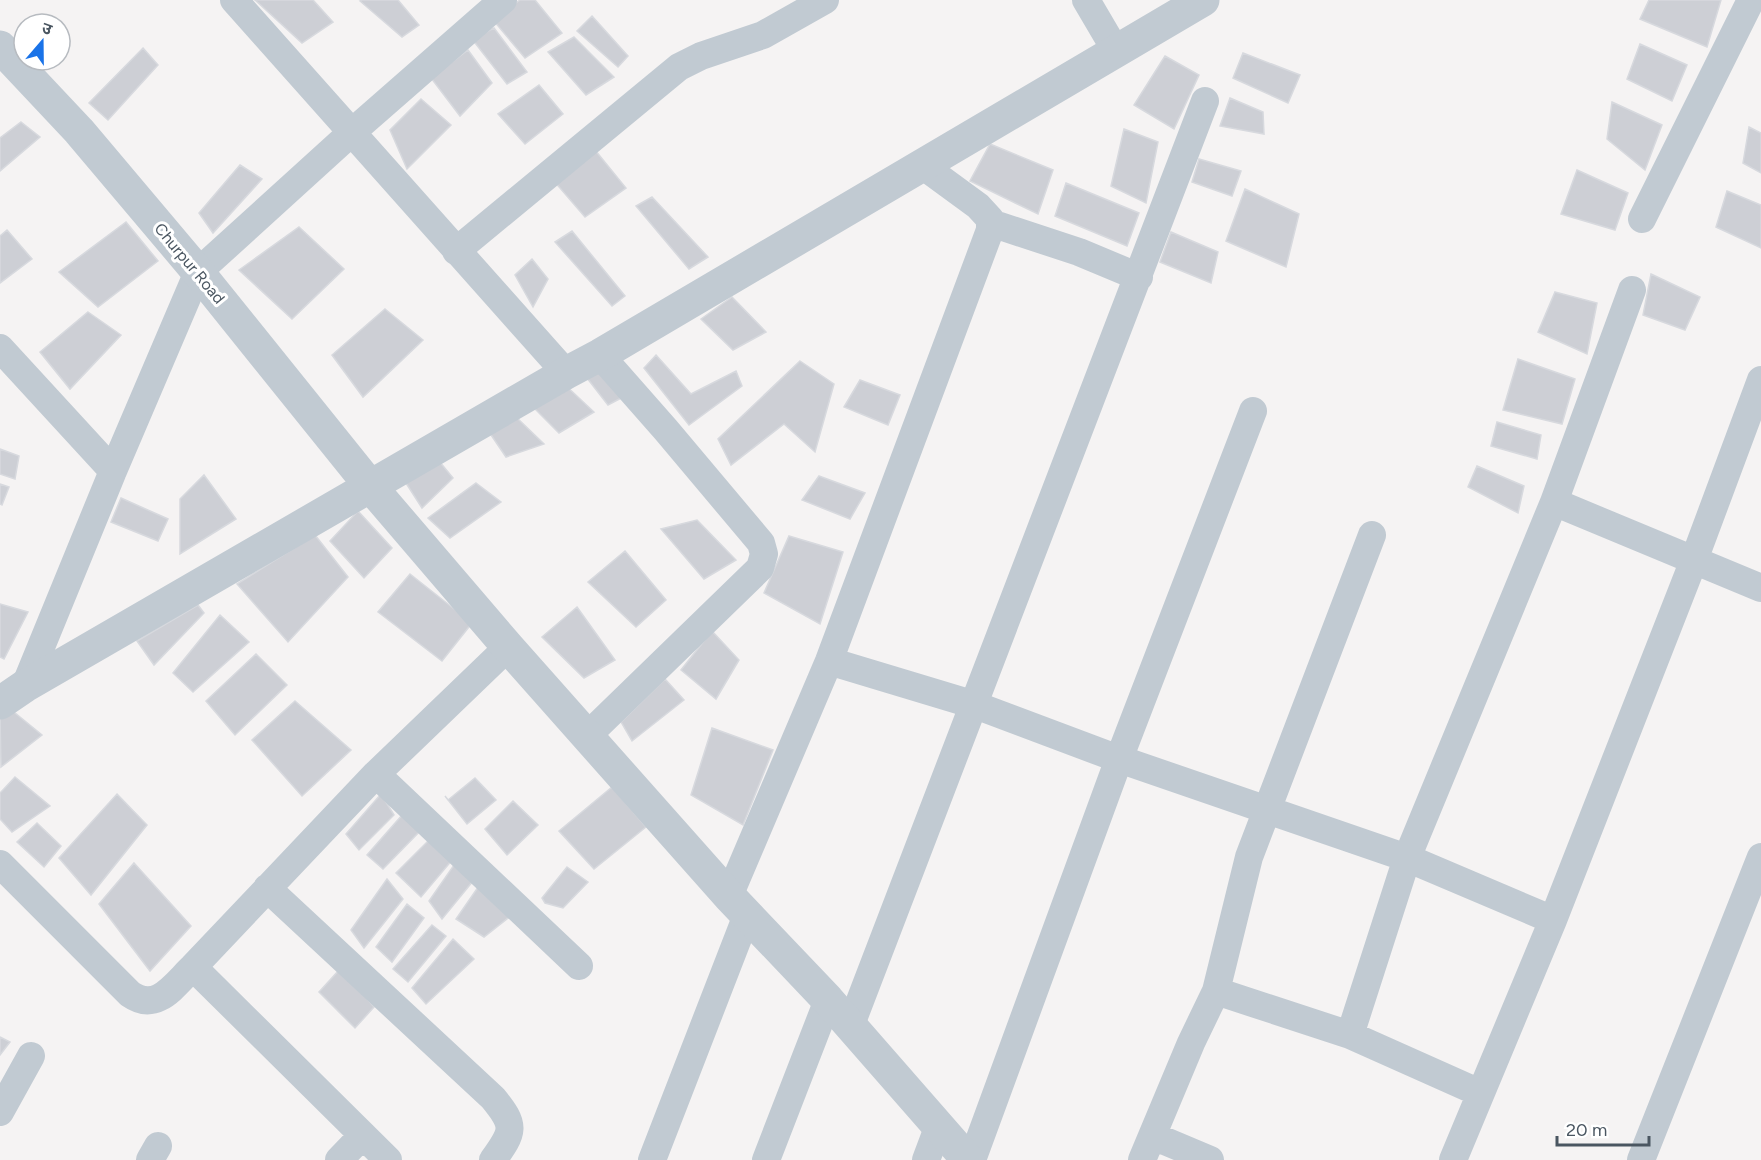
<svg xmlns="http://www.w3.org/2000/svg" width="1761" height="1160" font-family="Figtree,'Noto Sans Devanagari',sans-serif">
<rect width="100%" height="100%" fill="#f5f3f3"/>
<path fill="#cdcfd5" stroke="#d7d9de" stroke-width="1.5" d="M255,0H313L333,22L302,43Z
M362,0H398L419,25L402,37L360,1Z
M520,0H535L562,33L525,58L493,20Z
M1649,0H1721L1707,47L1640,19Z
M592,16L628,56L618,67L577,31Z
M494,28L527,72L507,84L472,39Z
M574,37L614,77L586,95L548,52Z
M1640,44L1687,65L1672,101L1627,79Z
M143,48L158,65L108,120L89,103Z
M468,50L492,83L460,116L431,78Z
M1243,53L1300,75L1288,103L1233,78Z
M1165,56L1199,75L1174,129L1134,105Z
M539,85L563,114L525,144L498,114Z
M1230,98L1263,112L1264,134L1220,126Z
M421,99L451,125L407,169L390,130Z
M1612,102L1662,125L1645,170L1607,139Z
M21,122L40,137L0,171V138Z
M1749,127L1761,133V173L1743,163Z
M1124,129L1158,142L1146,203L1111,186Z
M990,144L1053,170L1038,214L970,181Z
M595,150L626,188L585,217L553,180Z
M1199,159L1241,171L1232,196L1192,182Z
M240,165L262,179L213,233L199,213Z
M1577,170L1628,193L1615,230L1561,214Z
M1066,183L1139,213L1127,246L1055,216Z
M1245,189L1299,214L1286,267L1226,241Z
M1727,191L1761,205V248L1716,227Z
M652,197L708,257L689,269L636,206Z
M126,222L158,261L98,307L59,272Z
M299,227L344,269L292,319L239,270Z
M7,230L32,259L0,283V236Z
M572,231L625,296L612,306L555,242Z
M1171,232L1218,252L1211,283L1160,262Z
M532,259L548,279L533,307L515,275Z
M1651,274L1700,297L1685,330L1643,315Z
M1555,292L1597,303L1587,354L1538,332Z
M732,297L766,332L733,350L701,319Z
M385,309L423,340L363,397L332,355Z
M88,312L121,335L70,389L40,352Z
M656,355L691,394L736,371L742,386L689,425L644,368Z
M1518,359L1575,379L1562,424L1503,410Z
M800,361L834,384L815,452L784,424L731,465L718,439Z
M600,365L627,395L608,405L587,378Z
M860,380L900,395L888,425L844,407Z
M563,383L594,412L559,433L530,404Z
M515,416L544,444L506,457L487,429Z
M1497,422L1541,435L1537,459L1491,446Z
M0,449L19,456L15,479L0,474Z
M439,461L453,478L422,508L404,480Z
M1477,466L1524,486L1518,513L1468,487Z
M204,475L236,519L180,554V499Z
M819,476L865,493L850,519L802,500Z
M476,483L501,502L450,538L428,518Z
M0,484L9,487L2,505L0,504Z
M121,498L168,519L158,541L111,522Z
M358,511L392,548L364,578L330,541Z
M697,520L736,560L704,579L661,529Z
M315,535L348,577L288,642L237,584Z
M789,536L843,552L820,624L764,593Z
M625,551L666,600L636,627L588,582Z
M410,574L472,623L442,661L378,612Z
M0,604L28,612L4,659L0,657Z
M198,605L204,613L154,665L137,641Z
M577,607L615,660L584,678L542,637Z
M220,615L249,642L193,692L173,673Z
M712,631L739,660L716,699L681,670Z
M256,654L287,685L235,735L206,701Z
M665,679L684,700L632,741L621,722Z
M295,701L351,750L302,796L252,740Z
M9,708L42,735L1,767L0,715Z
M712,728L773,750L743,825L691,795Z
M15,777L50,806L12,832L0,819V793Z
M475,778L496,800L467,824L445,796L448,800Z
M612,787L646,827L594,869L559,831Z
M117,794L147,825L91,895L59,858Z
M381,794L394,815L359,850L346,834Z
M513,801L538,825L507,855L485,829Z
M403,814L423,828L383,869L367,855Z
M37,823L61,846L44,867L17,842Z
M433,836L453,859L421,897L396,873Z
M134,863L191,926L150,971L99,904Z
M454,865L473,881L442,919L429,901Z
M567,867L588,882L563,908L545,903L542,898Z
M387,879L403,899L364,948L351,930Z
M483,880L512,915L484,937L456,919Z
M407,904L424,918L392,962L376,947Z
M432,925L446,936L408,982L393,969Z
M453,939L474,959L426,1004L412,988Z
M341,968L374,1007L355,1028L319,992Z
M0,1037L10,1042L0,1055Z"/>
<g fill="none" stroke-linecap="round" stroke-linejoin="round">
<path stroke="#c1cad2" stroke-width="28" d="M234,0L566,373
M1086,0L1116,51
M1642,219L1751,0
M991,223L1079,252L1139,277
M456,251L679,67L701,56L763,35L825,0
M1632,290L1554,502L1761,588
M0,348L113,471
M829,661L975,705L1119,759L1407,858L1553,920
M25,686L113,471L198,272L351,133L503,0
M588,735L760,568L764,554L761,543L666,430L600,355
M376,774L579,966
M0,864L130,994C157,1013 174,985 193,967L376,774L508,647
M267,888L493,1098C516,1126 514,1131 493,1160
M729,896L829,661L990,230V219L978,206L922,165
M193,967L388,1160
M1216,991L1350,1035L1480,1093
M850,1027L1205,101
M1350,1035L1407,858L1554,502
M0,1112L31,1056
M1153,1136L1210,1160
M150,1160L158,1146
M339,1160L363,1135
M652,1160L747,915
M766,1160L828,1000
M926,1160L938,1128
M972,1160L1119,759L1253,411
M1142,1160L1191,1043L1216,991L1249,857L1372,535
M1453,1160L1553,920L1694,560L1761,380
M1641,1160L1761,857"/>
<path stroke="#c1cad2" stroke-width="33" d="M0,47L79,131L198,272L371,487L508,647L729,896L828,1000L968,1160
M0,703L25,686L566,373L600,355L1203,0"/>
</g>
<g text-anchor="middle" stroke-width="6" stroke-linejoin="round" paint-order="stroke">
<g font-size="16" fill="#4a5661" stroke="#fff">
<text transform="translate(190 263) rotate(50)" y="6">Churpur Road</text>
</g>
</g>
<g transform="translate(42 42) rotate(20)"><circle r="28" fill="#ffffff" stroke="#b7bbc0" stroke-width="1.5"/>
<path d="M0-4.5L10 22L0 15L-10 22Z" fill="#1a73e8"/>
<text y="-9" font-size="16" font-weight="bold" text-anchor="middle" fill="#4a5661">उ</text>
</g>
<path d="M1557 1136v9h92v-9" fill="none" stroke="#4a5661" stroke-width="3"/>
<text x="1566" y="1136" font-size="18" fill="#4a5661" stroke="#ffffff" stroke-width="4.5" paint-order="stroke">20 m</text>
</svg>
